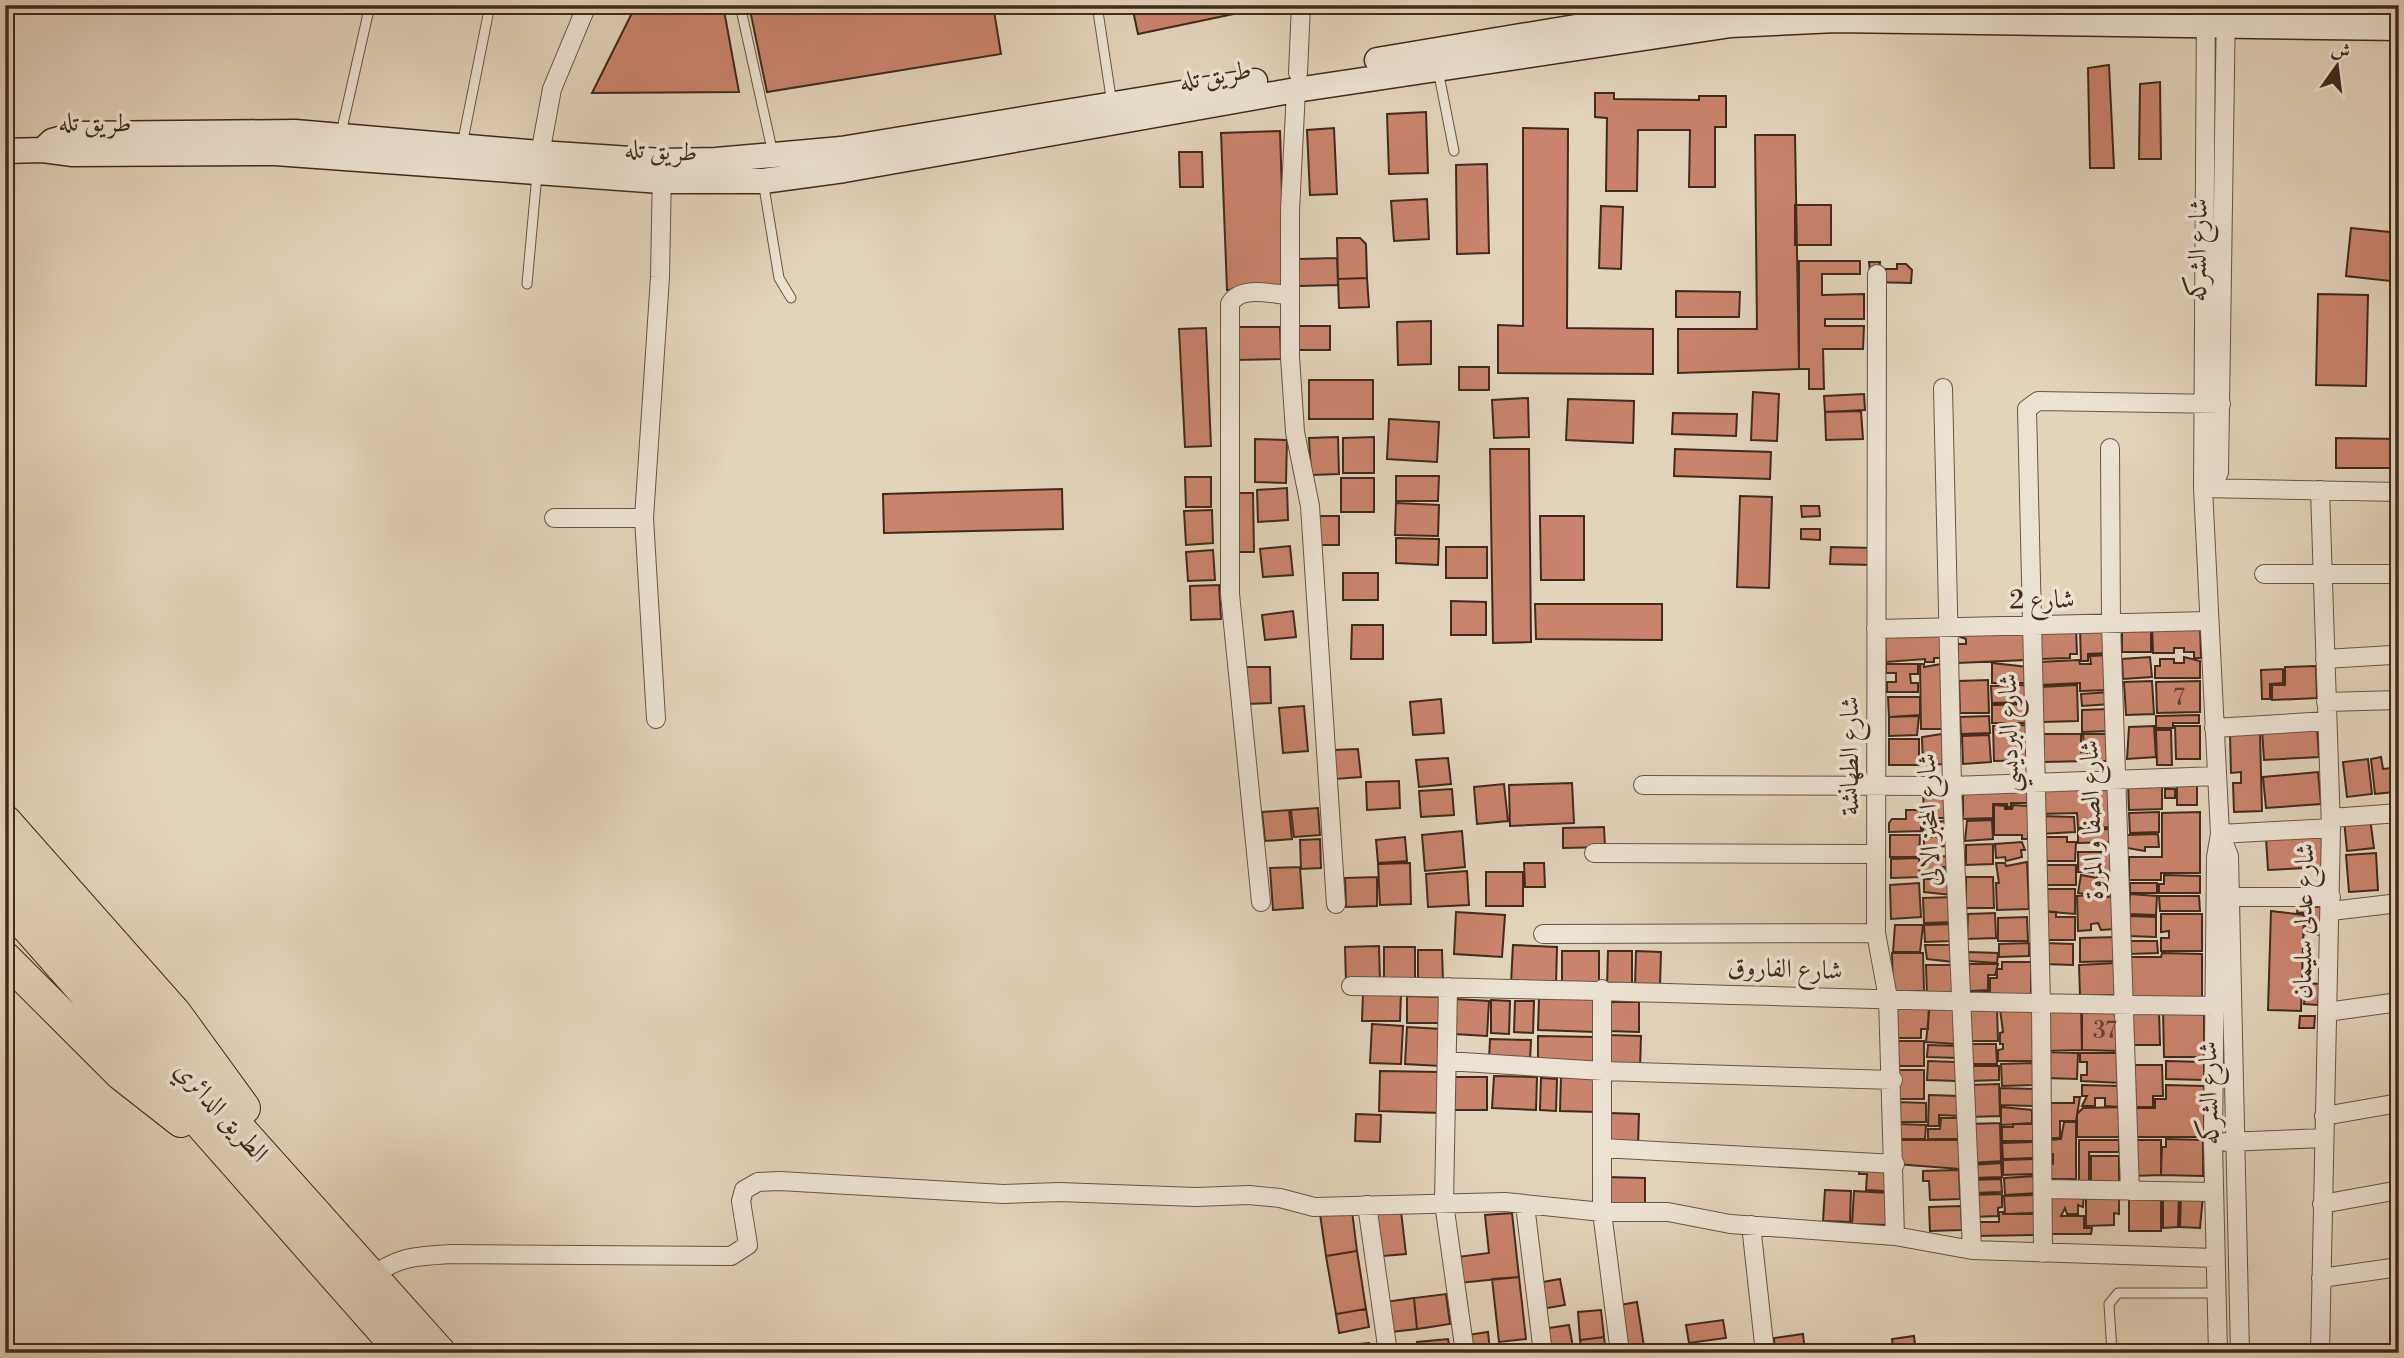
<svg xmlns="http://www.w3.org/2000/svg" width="2404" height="1358" font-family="'Libre Bodoni',Amiri,serif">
<rect width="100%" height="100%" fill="#e2d3bb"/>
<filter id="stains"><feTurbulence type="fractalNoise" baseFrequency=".00286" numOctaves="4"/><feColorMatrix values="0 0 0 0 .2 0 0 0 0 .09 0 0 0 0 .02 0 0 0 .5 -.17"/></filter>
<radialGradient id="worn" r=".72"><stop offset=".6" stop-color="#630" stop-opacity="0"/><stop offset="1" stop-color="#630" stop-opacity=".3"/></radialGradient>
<path fill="#ca836c" stroke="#402b1c" stroke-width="2" d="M636,5H723L739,92L592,93Z
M749,5H993L1001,54L767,92Z
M1247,5L1248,11L1138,34L1132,6Z
M2109,65L2114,168H2090L2088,68Z
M2160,82L2161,159H2139L2140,84Z
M1595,93H1614V99L1699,100V96H1726V127H1715V187H1689L1690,130H1638L1637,191H1606L1607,118L1595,117Z
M1426,112L1428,173L1389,174L1387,114Z
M1334,128L1337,194L1310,195L1307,130Z
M1523,128L1568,129L1567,328L1653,329V374L1498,373V325L1523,326Z
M1280,131L1285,287L1227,290L1221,133Z
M1755,135H1795L1799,369L1678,373V329H1757Z
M1179,152H1202L1203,187H1180Z
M1487,164L1489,253L1457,254L1456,165Z
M2399,172V217L2394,216Z
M1427,199L1429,239L1394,241L1391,201Z
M1795,205H1831V245H1795Z
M1601,206L1623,207L1621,269L1599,268Z
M2351,228L2399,233V282L2346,276Z
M1337,238H1360L1366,244L1367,278L1338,279Z
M1337,258L1338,285L1299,286L1298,259Z
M1799,261H1860V274H1822V295L1864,294V319H1825V326H1864L1863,349H1823L1824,389H1809V369H1799Z
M1869,262H1880L1879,269H1897V264H1906L1912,270L1911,283L1871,282Z
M1367,278L1369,307L1339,308L1338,279Z
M1676,291L1740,292L1739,317H1676Z
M2318,294L2368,295L2366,386L2316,385Z
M1431,321V364L1398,365L1397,322Z
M1299,326H1330V350H1299Z
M1235,327H1280L1281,359L1235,360Z
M1206,328L1211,446L1185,447L1179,329Z
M1459,367H1489V390H1459Z
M1309,380H1373V419H1309Z
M1753,392L1779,394L1777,441L1751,440Z
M1864,394L1865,410L1825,412L1824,396Z
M1528,398L1529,437L1494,438L1492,400Z
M1568,399L1634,401L1633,443L1566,440Z
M1861,411L1863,439L1826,440L1825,412Z
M1673,413L1737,414L1736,436L1672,434Z
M1389,419L1439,422L1437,462L1387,459Z
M1338,437L1339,474L1311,475L1309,438Z
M1374,437V473H1343V438Z
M2336,438L2399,439V468H2336Z
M1255,439L1287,440L1286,483L1255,482Z
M1490,449H1529L1531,642L1493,643Z
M1675,449L1771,452L1770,479L1674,476Z
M1396,476H1439L1438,501H1396Z
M1185,477H1211V507H1186Z
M1341,478H1374V512H1341Z
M1287,488L1288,520L1258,522L1257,490Z
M1062,489L1063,529L884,533L883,494Z
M1234,493H1253L1254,552H1234Z
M1740,496L1772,497L1769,588L1737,587Z
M1396,503L1439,505L1438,536L1395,535Z
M1801,506H1819L1820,516L1802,517Z
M1212,510L1213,543L1186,545L1184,511Z
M1315,516H1339V545H1315Z
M1540,516H1584V580H1541Z
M1801,529H1820V540L1801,539Z
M1396,538L1439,539L1438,565L1396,563Z
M1290,546L1293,575L1263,577L1260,549Z
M1446,547H1487V578H1446Z
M1831,547L1873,548L1872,565L1830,564Z
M1213,550L1215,580L1188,581L1186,552Z
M1343,573H1378V600H1343Z
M1219,585L1221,619L1191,620L1190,586Z
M1451,601L1486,602V635H1451Z
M1535,604H1662V640L1536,639Z
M1293,611L1296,637L1265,640L1262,615Z
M2200,624L2201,658H2194V652H2184V648H2174V653H2153L2152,625Z
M1352,625H1383V659H1351Z
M2076,627L2077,654H2070V658L2039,659L2038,629Z
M2151,627V652H2122V628Z
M2107,628L2108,653L2088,654V661H2081L2080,629Z
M1944,630L1945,658H1934V662H1925V659L1886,662L1885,631Z
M1958,630H2026V660L1958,663V644H1966V639L1958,636Z
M2110,655L2111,690L2080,691V683L2040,685L2039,662L2079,660L2080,664H2091L2090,656Z
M2150,657L2152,677L2123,679L2122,659Z
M2184,657L2200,661V678H2155V666H2160V659H2174V663H2184Z
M1947,663V685H1940L1948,687L1949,729H1921L1920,664H1924V667Z
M1992,663L2028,667L2029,683H1992Z
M1886,664H1918V674H1910L1911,683H1918V692H1887V682H1896V673H1886Z
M2316,666L2317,698L2272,700V685H2285V667Z
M1246,667H1270L1271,703L1247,704Z
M2283,669V683L2270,684V699H2262L2261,670Z
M1988,680L1989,713H1960L1959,681Z
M2152,681L2154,714L2126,715L2124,682Z
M2200,681V712L2157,713L2156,682Z
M2028,685V702L1992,703L1991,686Z
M2077,685L2078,721L2042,722L2040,687Z
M2111,692V704L2082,706L2081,694Z
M1888,697H1920V715L1889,717Z
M1441,699L1444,733L1413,735L1410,702Z
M2030,704L2031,723H1992V705Z
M1304,706L1308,751L1283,753L1279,708Z
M2110,709L2111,731L2082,732V710Z
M2199,715V723H2173V728H2156V716Z
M1919,716L1917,735L1889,736V717Z
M1989,716L1990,733L1961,734L1960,717Z
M2031,725L2032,760L1994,761L1993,726Z
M2154,726L2156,757L2127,759L2129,727Z
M2175,726H2200V759H2176Z
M2317,727L2319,757L2264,760L2262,730Z
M2156,730H2171L2172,765H2157Z
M1948,733V764L1923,765L1922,737Z
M2043,734H2081V752H2087L2088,761L2044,762Z
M2083,734H2112V761H2090V749H2084Z
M2230,734H2260L2262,811L2234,812L2233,783H2241V772L2231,773Z
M1989,735L1991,762L1963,764L1962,736Z
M1889,739H1919V765H1889Z
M1358,749L1361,777L1335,779L1332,750Z
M2381,757L2383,769L2392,768L2394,792L2375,794L2371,759Z
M1448,758L1451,784L1419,787L1416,760Z
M2393,758H2399V795H2397Z
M2368,759L2372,794L2347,797L2343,762Z
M2318,772L2321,804L2266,808L2263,777Z
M1399,781L1400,808L1367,810L1366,782Z
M2197,781V805H2177V786Z
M2162,782V809L2129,810L2128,783Z
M1572,783L1574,823L1510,826L1509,785Z
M2114,783L2115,827L2078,828L2077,813L2039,814L2038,785Z
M1504,784L1508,821L1477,824L1474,787Z
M2027,787L2028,803H2011V807H2007V804H1993V818L1963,819V788Z
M1923,788H1950V818H1924Z
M1452,789L1454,815L1421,817L1419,791Z
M2165,789H2175V798H2165Z
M1994,805L2005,806V809H2012L2013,805L2028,806V839H2022V835H1994Z
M1318,808L1320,835L1294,837L1291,810Z
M1289,810L1292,839L1265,841L1262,812Z
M1906,810H1921V831L1889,832V823L1892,819H1906Z
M2159,812V832L2130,833L2129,813Z
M2200,812V873H2161V880H2129V857H2162V813Z
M2039,816L2074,817L2075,832L2039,834Z
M2370,818L2374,848L2347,851L2344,820Z
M1992,820L1993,839L1965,841L1967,821Z
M1950,821V834H1923V822Z
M1604,827L1605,847L1563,848V828Z
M2117,829L2113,842L2078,843V830Z
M1462,831L1465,867L1425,871L1422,835Z
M2158,834L2159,847H2145V851L2127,848V835Z
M1890,835H1920L1919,857H1890Z
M1951,836V846L1924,847V837Z
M2323,836L2325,867L2268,870L2266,838Z
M1405,837L1407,861L1378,863L1376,840Z
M2039,837H2067V842H2076L2075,861H2039Z
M1320,839L1321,868L1301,869L1300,840Z
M2022,842L2025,850H2021L2022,857L2006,861L2005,857L1996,858L1995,844Z
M1993,844V864L1966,865V845Z
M2078,852H2117V873L2078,872Z
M2376,853L2378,890L2349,892L2346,855Z
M1953,856V867H1938V876H1924L1923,857Z
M1919,858L1920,877L1891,878V859Z
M2027,862L2029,909L1997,910L1996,883H1999L1996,863H2005L2006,866Z
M1410,863L1411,904L1380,905L1378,864Z
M1524,863H1544L1545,887H1525Z
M2040,865H2076V885H2040Z
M1300,867L1303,908L1273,910L1270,868Z
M1942,869L1952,870V895L1924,892V879H1942Z
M1467,871L1469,905L1428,907L1426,874Z
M1486,872H1523V906H1486Z
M2081,875L2097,878V875H2115V892H2100V896L2078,893Z
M2164,875L2200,876V893H2159V884H2164Z
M1377,877V906L1346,907L1345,878Z
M1966,877H1993L1994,908H1966Z
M1919,883L1921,917L1891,919L1890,885Z
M2130,883H2157V893H2130Z
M2040,889H2075V914L2040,911Z
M2130,894L2157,896L2156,915L2129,914Z
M2090,895V899L2114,896L2115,929L2101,930L2098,923L2091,924V930L2078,931L2077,896Z
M2159,896H2199L2200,911H2160Z
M1954,897L1955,922L1924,923L1923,898Z
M2298,906L2322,907L2321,935L2305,934V913H2297Z
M2043,911L2056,912V917H2075V940H2043Z
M2271,911L2304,915L2301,1011L2268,1010Z
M1456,912L1505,915L1502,957L1454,954Z
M1995,913L1996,938L1967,939L1968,914Z
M2161,914H2202V951H2161V938H2169V931L2161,932Z
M2128,916L2156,917V937L2128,936Z
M2027,917L2028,941H1998V918Z
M1956,924L1951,941L1925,942L1924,925Z
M1895,925H1923L1920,952H1893Z
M2117,937L2118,961L2080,962V938Z
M2128,941H2157L2158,953L2128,954Z
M2029,943V956L1999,957V944Z
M2043,943L2073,944V965L2043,964Z
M1513,945L1557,947L1556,985L1511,983Z
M1925,945H1951L1954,962L1927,959Z
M1379,946L1380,982L1346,983L1345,947Z
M1384,947H1415V982H1384Z
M1418,950H1442L1443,981H1418Z
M1562,951H1599V985H1562Z
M1608,951H1632V986H1607Z
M1636,951L1661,952L1660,986H1635Z
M1968,952L1998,953L1997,963L1968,961Z
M1892,953H1923L1924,991L1893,992Z
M2162,953L2202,954V997H2130L2129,957H2161Z
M2002,962H2031V998L1969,999V992H1990V978H1997V969H2002Z
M2117,963L2118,995L2080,996L2079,965Z
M1969,964H1998L1995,975H1988V990L1969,991Z
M1926,965H1955L1956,998L1927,996Z
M2306,983L2320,984L2318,1005L2304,1004Z
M1363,993H1401L1400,1021H1362Z
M1407,996L1441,997L1440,1023H1407Z
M1539,998L1597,999L1596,1032L1538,1030Z
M1455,999L1489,1001L1487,1036L1454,1034Z
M1491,1000L1510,1001L1509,1034L1491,1033Z
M1515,1001H1534L1533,1033L1514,1032Z
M1894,1001H1929L1928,1029H1921V1038H1893Z
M1607,1002H1639V1032L1607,1031Z
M1930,1004L1959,1006L1957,1044L1926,1042Z
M2081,1006L2082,1050L2045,1051L2044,1007Z
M1968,1008H1997L1998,1041H1969Z
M2033,1008V1061H1998V1050L2003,1049V1044H2000V1033L2003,1032L2000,1009Z
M2082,1008L2122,1009L2121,1051L2082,1050Z
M2129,1009H2159L2160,1045H2130Z
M2204,1009V1057H2164L2163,1010Z
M2300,1016H2315L2314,1028H2299Z
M1372,1024L1403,1026L1401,1064L1370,1063Z
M1407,1027L1442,1029L1440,1066L1405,1064Z
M1607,1035L1641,1036L1640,1069L1606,1068Z
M1538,1036L1595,1037L1594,1066L1538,1065Z
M1490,1039L1531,1040L1530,1061L1489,1060Z
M1894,1041H1924V1066H1893Z
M1968,1044H1996L1997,1064H1969Z
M1928,1045L1957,1046V1058L1927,1057Z
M2043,1052L2078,1053L2077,1079L2043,1078Z
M2080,1053H2121V1083L2081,1081V1075H2087V1062H2080Z
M1928,1061L1957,1062V1081L1927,1080Z
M2166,1061L2204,1062V1080L2166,1079Z
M2033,1063V1085L2002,1086L2001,1064Z
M2130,1065H2162L2163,1096H2153V1107H2131Z
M1970,1066H1999V1080L1970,1081Z
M1895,1070H1924V1099H1895Z
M1380,1071L1441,1072V1113L1379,1111Z
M1494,1076L1537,1077L1536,1110L1492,1108Z
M1452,1077H1487V1110H1452Z
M1561,1077L1598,1079L1597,1112L1560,1111Z
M1541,1078L1557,1079L1556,1111L1540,1110Z
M1999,1084L2000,1116L1970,1117L1969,1085Z
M2082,1085L2120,1086V1107L2105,1106V1098H2095V1106H2082L2087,1096H2082Z
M2166,1085L2204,1086V1137H2131V1108H2155V1099H2166Z
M2000,1088L2033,1089V1106L2000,1105Z
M1929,1095L1960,1096V1116L1939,1115V1126H1928Z
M2074,1097H2080L2076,1121H2060V1138H2046V1103H2074Z
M1896,1102L1926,1103V1122H1896Z
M2001,1107L2032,1110V1123L2001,1125Z
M2122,1107V1137H2077V1114L2083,1108Z
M1609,1113L1639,1114L1638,1146L1608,1145Z
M1356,1114L1381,1115L1380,1142L1355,1141Z
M1941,1118H1959L1958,1139H1928V1129H1940Z
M2064,1122H2076V1179H2046V1164H2053V1154H2046L2047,1140L2061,1139Z
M2000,1123L2001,1161L1972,1163L1969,1124Z
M1896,1124L1926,1125L1925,1139H1896Z
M2013,1124H2034V1141H2002V1127H2013Z
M2166,1139L2203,1140V1176L2161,1175L2162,1147H2166Z
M1896,1140H1960V1169L1896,1164Z
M2079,1140H2119V1152H2089V1186L2079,1181Z
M2132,1140H2161V1175L2132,1176Z
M2035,1142V1158L2003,1159L2002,1143Z
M2091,1156H2119V1182L2091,1183Z
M2035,1159L2036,1174L2003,1175V1160Z
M1859,1162L1887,1164L1886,1191L1866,1190L1867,1174H1859Z
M2001,1163L2002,1177L1972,1178L1971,1165Z
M1959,1170L1960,1199L1930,1200L1929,1181H1923V1171Z
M2036,1176L2037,1193L2005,1195L2004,1178Z
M1607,1177L1645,1178V1207H1607Z
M2001,1179L2002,1192L1972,1193V1180Z
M1825,1190L1851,1191L1850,1222L1823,1221Z
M1854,1191L1889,1193L1888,1225L1852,1224Z
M2046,1192H2084L2083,1207L2078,1205V1214H2067L2065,1208L2061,1216H2084V1228H2092L2091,1234H2046Z
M2086,1193L2119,1194V1214L2114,1213V1225L2086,1226Z
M2129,1193L2161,1194V1231H2129Z
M2002,1194V1207L1998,1208V1216L1973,1217L1972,1195Z
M2163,1194L2179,1195L2178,1227L2163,1228Z
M2036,1195L2037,1213L2005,1214L2004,1196Z
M2181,1195H2203L2200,1228L2180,1227Z
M1961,1206L1962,1230L1930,1231L1929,1207Z
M1352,1211L1357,1251L1326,1256L1320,1214Z
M1401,1211L1406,1254L1371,1257L1367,1215Z
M1999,1212H2003V1214H2038V1235L1977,1236V1222H1999Z
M1512,1213L1519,1277L1459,1283L1457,1257L1489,1253L1485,1215Z
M1357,1251L1366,1309L1336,1314L1326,1256Z
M1519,1277L1526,1339L1499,1342L1492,1279Z
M1560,1279L1565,1305L1541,1309L1537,1283Z
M1446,1294L1450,1324L1417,1329L1414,1298Z
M1414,1298L1417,1329L1382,1333L1378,1303Z
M1637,1302L1645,1353H1616L1608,1307Z
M1366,1309L1369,1327L1339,1333L1336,1314Z
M1601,1310L1604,1337L1580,1340L1578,1312Z
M1723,1320L1726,1338L1689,1343L1686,1325Z
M1569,1325L1573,1347L1546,1351L1542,1329Z
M1488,1332L1490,1351L1531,1345L1532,1353H1469L1467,1335Z
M1803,1334L1805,1352L1775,1353L1774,1338Z
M1914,1336L1916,1353H1894L1892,1339Z
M1604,1337L1606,1353H1582L1580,1340Z
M1448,1339L1450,1350L1419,1353L1417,1342Z
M1369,1343L1370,1353H1336V1346Z
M1411,1346L1412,1353H1383V1350Z"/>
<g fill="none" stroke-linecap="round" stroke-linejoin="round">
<defs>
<path id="lane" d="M740,5L773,154
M1097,5L1112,104
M1438,70L1454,151
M341,133L370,5
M462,145L490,5
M763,181L779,278L791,298
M527,284L537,174
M2112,1353L2109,1304L2118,1293H2215"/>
<path id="street" d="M2206,5L2203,488L2220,834L2216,857L2213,1143L2218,1353
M1298,73L1301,5
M1296,90L1290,211V357L1295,432L1310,506L1336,904
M538,165L552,89L587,5
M1877,274L1876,933L1888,998L1895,1236
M1943,388L1952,786L1972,1250
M2110,448L2111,624L2130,1191
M2203,488L2216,479L2219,472L2226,5
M2203,488L2399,492
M554,518H644
M2264,574H2399
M1876,629L2208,621
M2325,659L2392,655
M2326,702L2399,700
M656,719L644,518L660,277L662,171
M2214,728L2327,721
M1643,785L1952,786L2217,776
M2331,818L2399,813
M2220,834L2229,856L2240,1353
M2220,834L2331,828
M1594,853L1876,854
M2220,897H2331
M1261,902L1230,594V304C1240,285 1271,294 1289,295
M2331,911L2399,903
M1543,934L1876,933
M1351,986C1640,989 1927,1004 2216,1006
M1448,987L1444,1203L1465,1353
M1602,989V1212L1620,1353
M2327,1012L2399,1002
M1447,1061L1603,1071L1893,1080
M2324,1116L2399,1103
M2226,1142L2324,1138
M1602,1148L1895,1164
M2044,1189L2213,1192
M2322,1204L2399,1190
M1367,1205L1388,1353
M1525,1205L1543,1353
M1751,1225L1765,1353
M2043,1253L2041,1005L2027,409L2038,401L2221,404
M2321,1278L2399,1267
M366,1281C396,1256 415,1256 452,1254L731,1256L748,1245L741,1201L744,1190L758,1182L780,1181L1003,1194L1059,1192L1196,1197L1249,1195L1280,1198L1314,1207L1505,1202L1602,1212H1668L1730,1224L1895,1236L1972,1250L2215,1258
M2320,1353L2331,828L2320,490"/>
<path id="secondary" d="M2299,5L2399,8
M1377,60L1666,12L1726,5
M43,150L52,141L77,134L295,132L539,153L662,161L716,160L841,149L1255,81
M5,151L43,150L73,154L275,153L661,181H763L844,170L1296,90L1731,25L1836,20L2399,28"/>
<path id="highway" d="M5,821L175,1013L244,1108
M5,867L440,1353
M5,902L403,1353
M5,958L121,1074L181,1121"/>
</defs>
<use href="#lane" stroke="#685544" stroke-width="11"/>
<use href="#street" stroke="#685544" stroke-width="20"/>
<use href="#secondary" stroke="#402b1c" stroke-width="27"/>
<use href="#highway" stroke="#402b1c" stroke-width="34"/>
<use href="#lane" stroke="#ece2d3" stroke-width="9"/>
<use href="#street" stroke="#ece2d3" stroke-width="18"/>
<use href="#secondary" stroke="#ece2d3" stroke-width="24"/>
<use href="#highway" stroke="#e2d3bb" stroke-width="32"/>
</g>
<g text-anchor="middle" stroke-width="7" stroke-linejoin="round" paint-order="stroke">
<g font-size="23" fill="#624130">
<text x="2179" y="705">7</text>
<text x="2105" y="1038">37</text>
</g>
<g font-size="26" fill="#402b1c" stroke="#ece2d3">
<text transform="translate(1215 75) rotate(-10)" y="9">طريق تله</text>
<text transform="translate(95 122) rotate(1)" y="9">طريق تله</text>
<text transform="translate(661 150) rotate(3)" y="9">طريق تله</text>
<text transform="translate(2197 250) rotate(-89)" y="9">شارع الشركه</text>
<text transform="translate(2042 599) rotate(-1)" y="9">شارع 2</text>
<text transform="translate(2008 733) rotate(-91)" y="9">شارع البرديسي</text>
<text transform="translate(1849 756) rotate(-90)" y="9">شارع الطهانشة</text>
<text transform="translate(1928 820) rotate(-92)" y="9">شارع المخبز الالى</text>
<text transform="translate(2091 820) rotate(-92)" y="9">شارع الصفا و المروة</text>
<text transform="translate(2303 921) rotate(-89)" y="9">شارع عدلى سليمان</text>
<text transform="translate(1785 968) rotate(2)" y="9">شارع الفاروق</text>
<text transform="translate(2208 1093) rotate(-91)" y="9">شارع الشركه</text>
<text transform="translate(222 1111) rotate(48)" y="9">الطريق الدائري</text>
</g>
</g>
<rect width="2404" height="1358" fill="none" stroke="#e2d3bb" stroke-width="28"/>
<rect x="7" y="7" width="2390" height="1344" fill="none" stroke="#402b1c" stroke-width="3.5"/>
<rect x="14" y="14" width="2376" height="1330" fill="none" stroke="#402b1c" stroke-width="2"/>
<g transform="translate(2337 66) rotate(14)" stroke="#ece2d3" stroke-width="5" paint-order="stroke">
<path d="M0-5L12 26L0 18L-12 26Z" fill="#402b1c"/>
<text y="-10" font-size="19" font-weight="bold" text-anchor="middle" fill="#402b1c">ش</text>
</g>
<rect width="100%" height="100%" filter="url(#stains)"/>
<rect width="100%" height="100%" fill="url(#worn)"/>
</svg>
